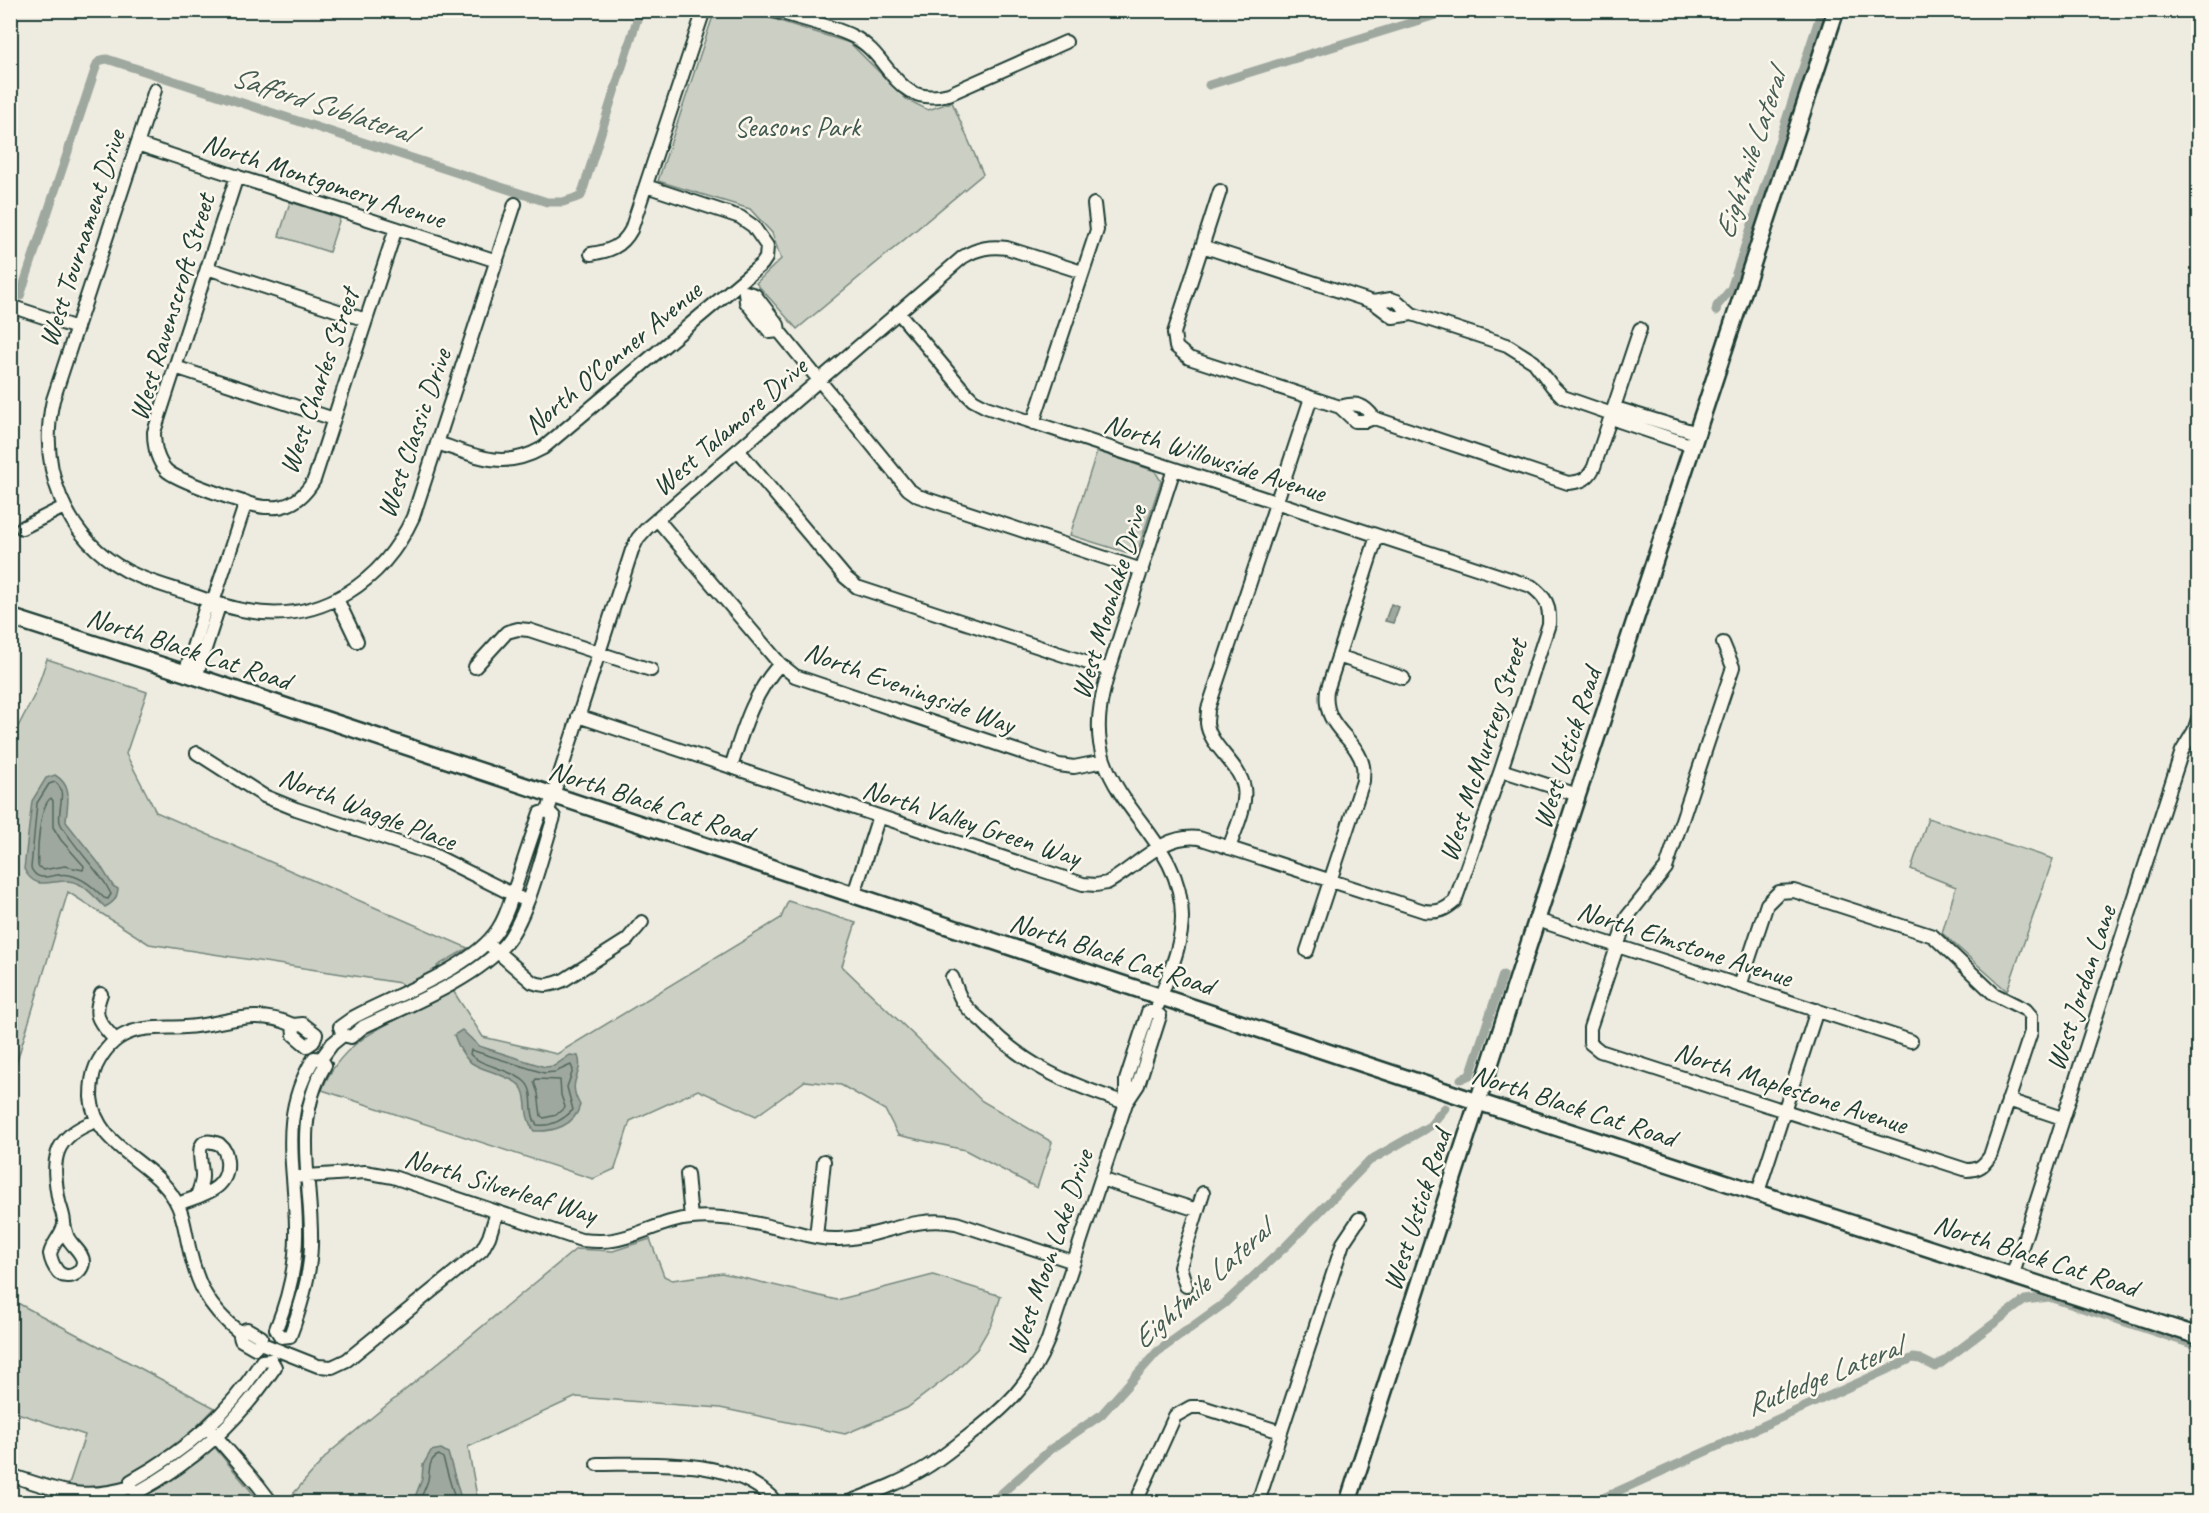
<svg xmlns="http://www.w3.org/2000/svg" width="2209" height="1513" font-family="Caveat,sans-serif">
<rect width="100%" height="100%" fill="#eeece1"/>
<filter id="ink" filterUnits="userSpaceOnUse"><feTurbulence type="fractalNoise" baseFrequency=".0167" numOctaves="2"/><feDisplacementMap in="SourceGraphic" scale="12" xChannelSelector="R" yChannelSelector="G"/><feConvolveMatrix kernelMatrix="1 2 1 2 8 2 1 2 1" color-interpolation-filters="sRGB"/></filter>
<g filter="url(#ink)">
<path fill="#cbcfc4" stroke="#75867c" stroke-width="1.5" d="M715,10L748,11L850,43L906,99L928,110L952,102L983,174L797,329L756,283L781,259L772,233L750,209L658,181Z
M290,202L340,218L329,252L279,236Z
M1097,451L1155,471L1161,481L1139,547L1128,553L1070,535Z
M47,659L147,692L126,754L156,812L468,948L437,966L483,1037L557,1054L781,918L788,901L856,923L842,966L982,1101L1052,1142L1037,1188L965,1150L898,1135L885,1110L841,1085L805,1081L756,1116L698,1090L630,1121L615,1169L593,1179L322,1090C340,1045 373,1031 414,1011L400,983L149,944L68,892L11,1081V740L35,694Z
M1928,818L2053,859L2007,991L1942,933L1956,887L1911,869Z
M650,1239L664,1276L672,1280L722,1273L837,1300L933,1275L1001,1296L992,1323L977,1349L953,1373L907,1408L845,1434L720,1408L576,1397L468,1447L478,1502H286L330,1452L576,1249L613,1251Z
M10,1299L215,1408L197,1426L260,1502H63L85,1435L11,1411Z"/>
<path fill="#9fa89f" stroke="#6c7d74" stroke-width="1.5" d="M1391,604L1399,607L1393,623L1385,621Z
M55,775C74,787 67,802 66,822L100,865L113,886L118,889C117,899 113,903 105,907C97,900 89,889 79,884C58,873 38,897 24,869L32,801L46,778Z
M462,1030L479,1046L545,1067L554,1066L570,1055L578,1056C585,1075 565,1079 580,1105C575,1126 553,1132 534,1131C522,1115 529,1096 521,1087C518,1083 510,1079 505,1077C476,1064 467,1070 454,1035Z
M441,1449L448,1453L462,1502H413L422,1479L423,1465L431,1451Z"/>
<g fill="none" stroke-linecap="round" stroke-linejoin="round">
<path stroke="#52685f" stroke-width="1.5" d="M55,782C68,791 57,809 60,822C61,830 97,871 105,883L111,894L108,899L104,898C94,888 84,878 69,875C55,871 39,886 31,868L37,803L49,784Z
M51,798L53,801V827L61,840L84,866L83,870L65,866L43,870L38,866C37,851 39,806 51,798Z
M471,1050L544,1073L555,1072L571,1065L573,1070L567,1087L573,1110C563,1120 552,1127 537,1125C527,1112 537,1092 524,1081C508,1068 480,1066 470,1054Z
M536,1079L560,1080L561,1095L565,1107L556,1115L544,1118L541,1116L538,1093L534,1082Z
M419,1502C422,1495 426,1487 428,1480C430,1470 428,1459 439,1455L443,1458L456,1502"/>
<path stroke="#9fa89f" stroke-width="9" d="M1209,85L1452,10
M20,296L97,64L101,60L107,59L547,202H563L581,196L640,10
M1716,311L1717,306L1731,289L1822,10
M10,327L14,317
M1461,1079L1470,1075L1503,975
M10,1502H11
M992,1502L1050,1450L1101,1415L1157,1352L1225,1303L1287,1245L1369,1161L1430,1126L1445,1108
M1594,1502L1913,1358L1920,1359L1936,1367L2025,1300L2049,1297L2198,1346"/>
<defs>
<path id="minor" d="M772,10C797,18 830,25 852,36C892,55 893,109 949,94L1066,42
M155,90L53,400C38,467 64,537 127,571C146,581 166,586 187,593C207,600 227,608 248,611C321,624 383,582 413,517L515,204
M137,144L497,261
M237,176L154,432C154,446 156,459 166,470C175,480 250,506 265,507C270,507 278,508 283,506C297,503 307,492 314,480L396,228
M1220,191L1174,333L1176,347L1189,358L1340,407L1355,421H1366L1374,418
M1202,246L1373,302L1393,317L1412,314
M591,254C609,251 622,247 631,230L704,10
M207,268L366,320
M1373,302L1391,299L1397,301L1412,314L1507,345L1534,362L1552,386L1563,397L1612,414
M10,306L77,328
M779,331L770,332L746,302L745,292L755,295L778,325L779,331L908,489L918,496L1142,570
M175,367L334,419
M1340,407C1356,402 1364,404 1374,418L1568,483C1582,482 1588,479 1594,467L1640,329
M1033,423L1097,230L1094,204
M437,443C478,456 502,471 543,448L762,264L766,258L767,246L753,226L740,217L646,186
M1693,446L1619,421L1612,414L1622,410L1697,433
M738,450L845,577L857,587L1109,670
M657,519L780,664L795,676L1059,765L1074,767L1104,761
M22,528L64,507
M337,599L357,641
M1723,643L1733,667L1666,868L1627,917L1590,1028V1043L1600,1051L1967,1170C1979,1170 1984,1165 1990,1156L2031,1032V1016L2026,1010L1994,994L1933,936L1794,891L1779,892L1767,904L1740,986
M1338,656L1403,678
M475,667L507,632L518,629L529,630L651,670
M185,673L205,609L213,602L246,502
M196,677L217,612L213,602
M578,716L1083,884L1096,885L1107,883C1137,867 1162,833 1199,838L1424,911C1438,913 1445,910 1455,901L1501,770L1549,624C1550,605 1546,597 1531,586L986,407L973,400L965,392L898,312
M197,753L264,796L296,809L432,854L520,898
M731,767C743,730 753,693 780,664
M1501,770L1578,795
M548,811L632,550L638,538L647,528L963,257C978,248 990,246 1007,248L1082,272
M548,811L554,817C542,853 529,915 505,944C475,980 406,1006 363,1027L351,1037L343,1035L340,1027L354,1017C395,995 473,968 498,929C507,916 511,898 517,882C524,859 532,836 540,813Z
M1229,848C1235,830 1247,807 1244,788C1240,764 1209,746 1207,723C1207,719 1208,714 1208,709L1311,398
M854,894L879,816
M1537,920L1911,1041
M493,948L532,982C544,987 552,985 564,980L627,940L642,922
M1307,951L1363,781C1363,776 1364,771 1363,766C1357,737 1322,728 1327,691L1377,536
M952,977C956,985 958,995 963,1002C968,1010 976,1016 983,1022C1025,1067 1069,1084 1126,1103
M101,994C92,1018 100,1022 115,1040
M1158,1005C1167,977 1182,948 1182,917C1182,849 1124,818 1104,760C1094,730 1100,700 1109,670L1174,469
M303,1024L316,1034L313,1042L307,1046L294,1035L293,1025Z
M314,1058L321,1059L325,1065C291,1124 313,1183 311,1246C310,1277 301,1307 290,1336L281,1337L276,1329C289,1297 297,1262 296,1227C295,1163 278,1117 314,1058Z
M321,1059L332,1044L343,1035
M2008,1100L2059,1117
M687,1174L691,1218
M293,1177L365,1172L393,1177L581,1240C591,1241 602,1242 613,1240C640,1236 663,1220 691,1218C726,1214 761,1225 795,1232C809,1236 824,1240 839,1239C882,1238 910,1215 956,1223L1074,1262
M1101,1179L1197,1210
M1758,1192L1817,1010
M178,1204C200,1195 230,1191 227,1161C226,1153 225,1149 219,1144C190,1133 203,1164 202,1177C202,1183 199,1190 197,1196
M64,1224C65,1228 66,1234 68,1238C72,1246 83,1253 83,1262C82,1274 67,1281 58,1272C54,1267 51,1260 50,1254C52,1244 62,1235 64,1225C65,1219 61,1209 59,1202C51,1160 52,1137 96,1121
M816,1237L824,1161
M2013,1274L2182,751L2194,731L2198,719
M1186,1286L1180,1267L1203,1193
M247,1329L261,1337L260,1343L255,1348L241,1340L239,1332Z
M239,1332C207,1307 196,1282 188,1243C185,1229 183,1213 175,1200C153,1160 95,1148 91,1097C91,1087 92,1075 96,1066C117,1023 146,1029 185,1027C224,1025 253,1007 293,1025
M260,1343L318,1366L332,1367L347,1360L482,1250L489,1237L497,1212
M271,1360L275,1367C237,1423 195,1461 136,1493L131,1487V1481C186,1450 228,1415 262,1361Z
M212,1432L258,1485L271,1502
M597,1464C650,1464 731,1457 772,1498
M10,1475C57,1490 81,1502 131,1487
M849,1502C875,1492 902,1482 925,1468C940,1459 953,1448 966,1438C1004,1409 1030,1386 1048,1340L1126,1103L1138,1085L1160,1016L1155,1012H1148L1126,1080V1103
M1091,1502H1092
M1136,1502L1175,1416L1191,1407H1202L1281,1432
M1258,1502L1343,1243L1359,1219"/>
<path id="major" d="M10,617L185,673L1463,1097L2198,1336
M1348,1502L1562,842L1836,10"/>
</defs>
<use href="#minor" stroke="#1f3d34" stroke-width="16"/>
<use href="#major" stroke="#1f3d34" stroke-width="20"/>
<use href="#minor" stroke="#fbf7ec" stroke-width="12"/>
<use href="#major" stroke="#fbf7ec" stroke-width="15"/>
</g>
</g>
<g text-anchor="middle" stroke-width="5" stroke-linejoin="round" paint-order="stroke">
<g font-size="28" fill="#415a51" stroke="#fbf7ec">
<text x="797" y="136">Seasons Park</text>
</g>
<g font-size="28" fill="#1f3d34" stroke="#fbf7ec">
<text transform="translate(324 180) rotate(18)" y="10">North Montgomery Avenue</text>
<text transform="translate(81 238) rotate(-72)" y="10">West Tournament Drive</text>
<text transform="translate(171 307) rotate(-73)" y="10">West Ravenscroft Street</text>
<text transform="translate(612 357) rotate(-40)" y="10">North O'Conner Avenue</text>
<text transform="translate(318 381) rotate(-71)" y="10">West Charles Street</text>
<text transform="translate(729 426) rotate(-41)" y="10">West Talamore Drive</text>
<text transform="translate(413 433) rotate(-71)" y="10">West Classic Drive</text>
<text transform="translate(1215 457) rotate(18)" y="10">North Willowside Avenue</text>
<text transform="translate(1108 602) rotate(-73)" y="10">West Moonlake Drive</text>
<text transform="translate(189 648) rotate(18)" y="10">North Black Cat Road</text>
<text transform="translate(910 687) rotate(20)" y="10">North Eveningside Way</text>
<text transform="translate(1566 748) rotate(-72)" y="10">West Ustick Road</text>
<text transform="translate(1482 750) rotate(-72)" y="10">West McMurtrey Street</text>
<text transform="translate(651 801) rotate(18)" y="10">North Black Cat Road</text>
<text transform="translate(368 808) rotate(21)" y="10">North Waggle Place</text>
<text transform="translate(972 822) rotate(18)" y="10">North Valley Green Way</text>
<text transform="translate(1685 943) rotate(18)" y="10">North Elmstone Avenue</text>
<text transform="translate(1112 953) rotate(18)" y="10">North Black Cat Road</text>
<text transform="translate(2080 988) rotate(-72)" y="10">West Jordan Lane</text>
<text transform="translate(1791 1087) rotate(18)" y="10">North Maplestone Avenue</text>
<text transform="translate(1574 1105) rotate(18)" y="10">North Black Cat Road</text>
<text transform="translate(501 1185) rotate(17)" y="10">North Silverleaf Way</text>
<text transform="translate(1416 1210) rotate(-72)" y="10">West Ustick Road</text>
<text transform="translate(1049 1252) rotate(-71)" y="10">West Moon Lake Drive</text>
<text transform="translate(2036 1255) rotate(18)" y="10">North Black Cat Road</text>
</g>
<g font-size="30" font-style="italic" fill="#455d54" stroke="#fbf7ec">
<text transform="translate(322 104) rotate(18)" y="10">Safford Sublateral</text>
<text transform="translate(1750 155) rotate(-72)" y="10">Eightmile Lateral</text>
<text transform="translate(1201 1285) rotate(-42)" y="10">Eightmile Lateral</text>
<text transform="translate(1823 1376) rotate(-22)" y="10">Rutledge Lateral</text>
</g>
</g>
<rect width="2209" height="1513" fill="none" stroke="#fbf7ec" stroke-width="36"/>
<rect x="18" y="18" width="2173" height="1477" fill="none" stroke="#1f3d34" stroke-width="2" filter="url(#ink)"/>
</svg>
